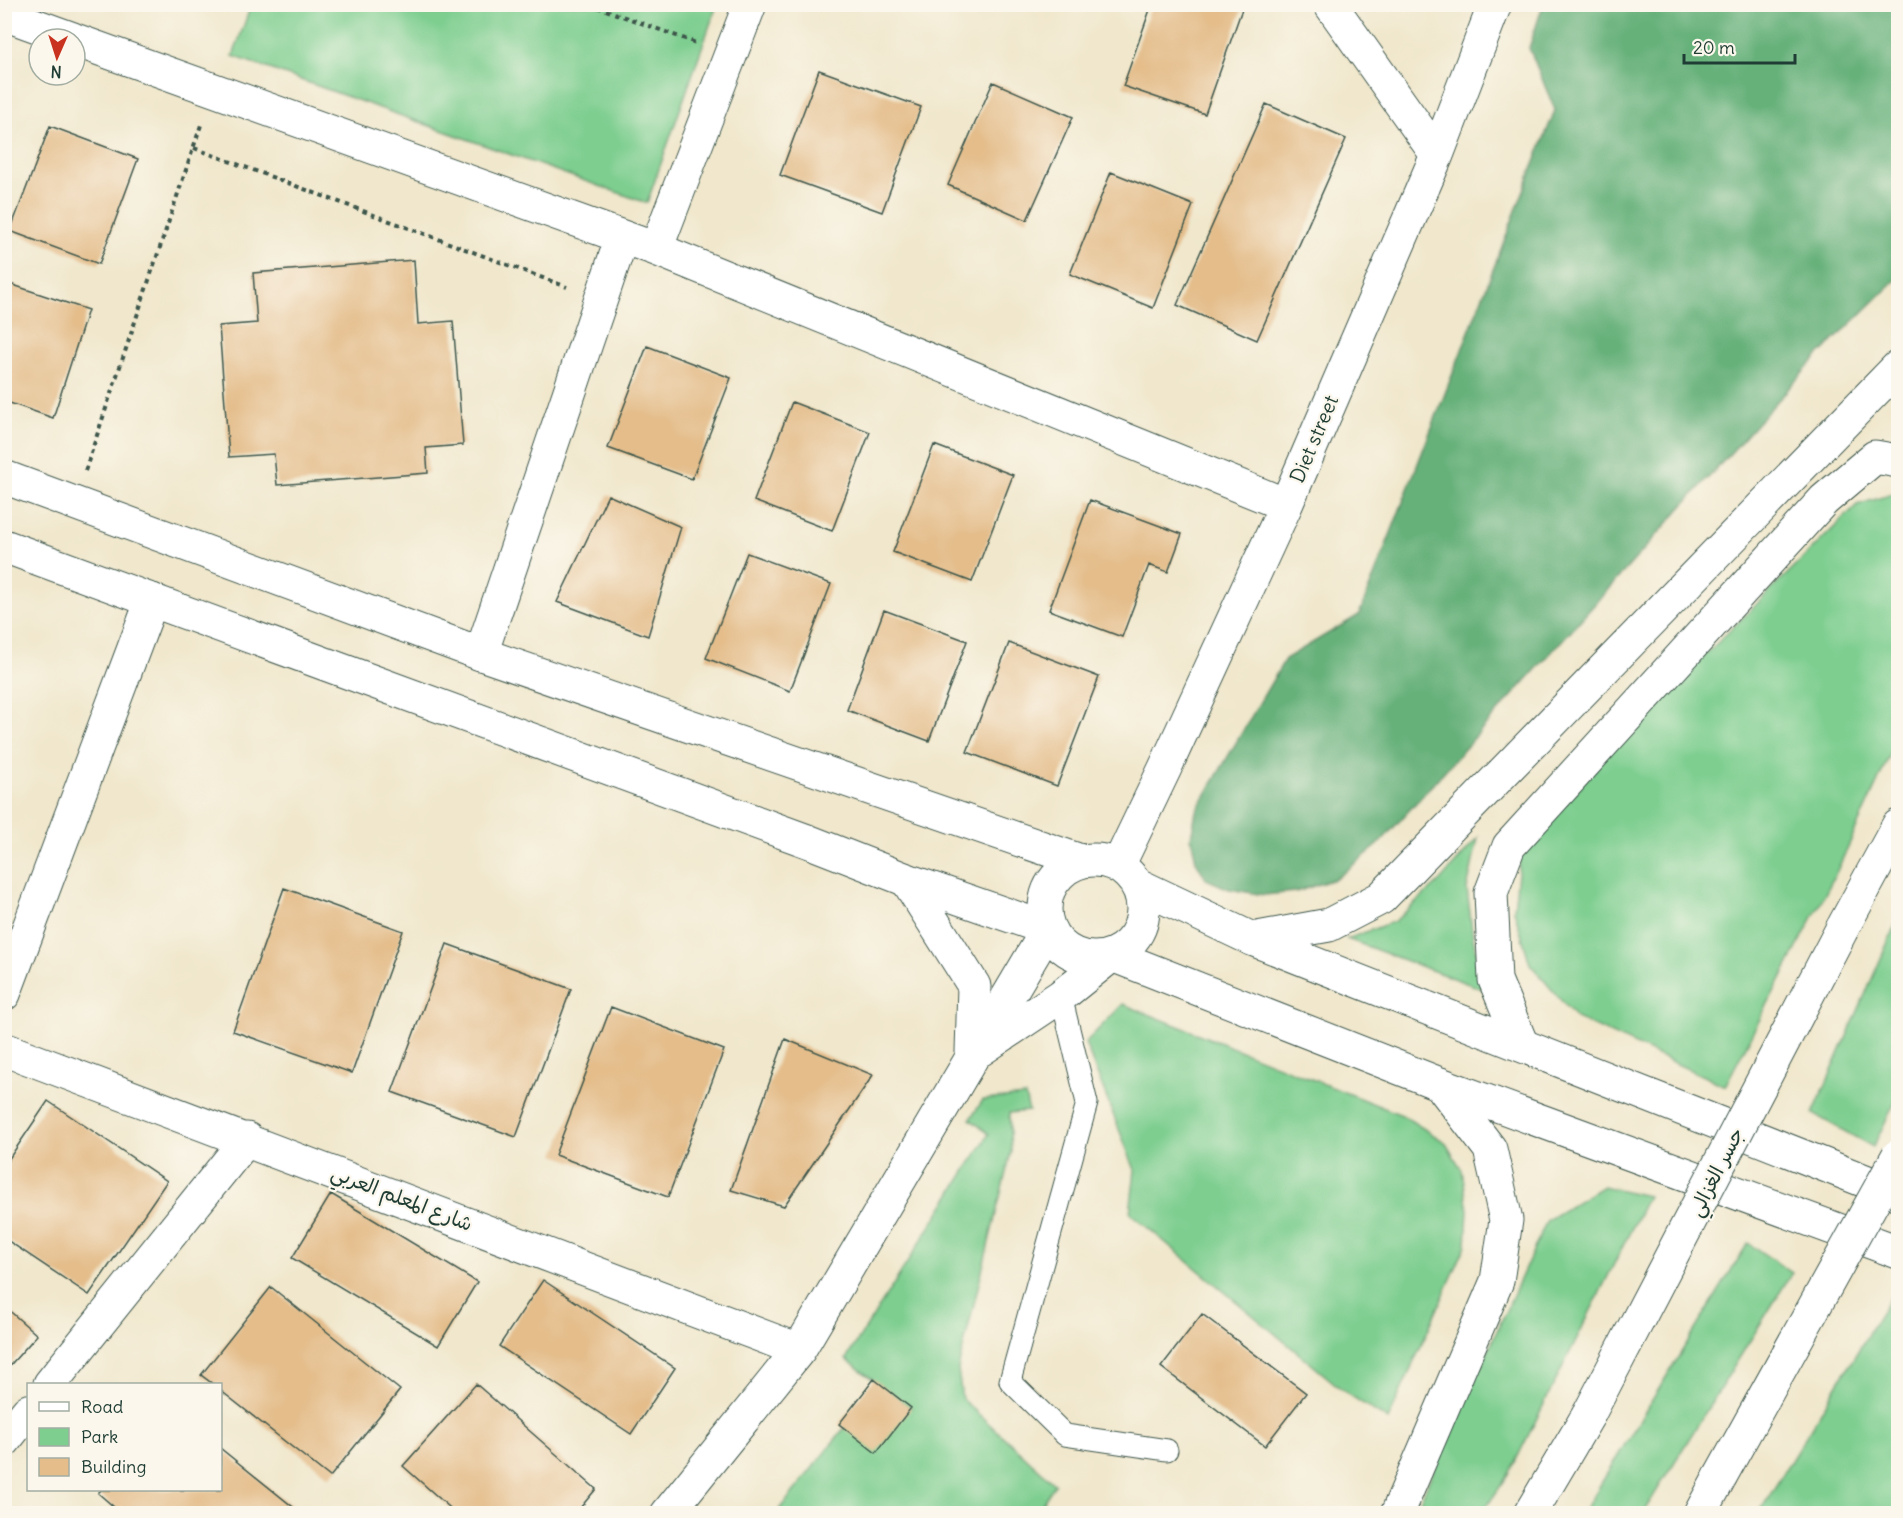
<svg xmlns="http://www.w3.org/2000/svg" width="1903" height="1518" font-family="Delius,'Playpen Sans Arabic',sans-serif">
<rect width="100%" height="100%" fill="#fbf7ec"/>
<filter id="ink" filterUnits="userSpaceOnUse"><feTurbulence type="fractalNoise" baseFrequency=".0167" numOctaves="2"/><feDisplacementMap in="SourceGraphic" scale="12" xChannelSelector="R" yChannelSelector="G"/><feConvolveMatrix kernelMatrix="1 2 1 2 8 2 1 2 1" color-interpolation-filters="sRGB"/></filter>
<filter id="wash" filterUnits="userSpaceOnUse"><feTurbulence type="fractalNoise" baseFrequency=".008" numOctaves="4" result="noise"/><feDisplacementMap in="SourceGraphic" scale="24" xChannelSelector="R" yChannelSelector="G"/><feGaussianBlur stdDeviation="1.35" result="paint"/><feColorMatrix in="noise" values="0 0 0 0 0 0 0 0 0 0 0 0 0 0 0 0 0 1.4 0 .05"/><feComposite in="paint" operator="in"/></filter>
<g filter="url(#wash)">
<rect width="100%" height="100%" fill="#f0e7cc"/>
<path fill="#7dce8f" stroke="#4e8662" stroke-width="1.5" d="M251,5V4L717,5L647,203L233,56Z
M1892,494L1898,498V737L1837,871L1725,1086L1576,1018L1530,964L1514,910L1520,855L1631,728L1857,505Z
M1478,838L1467,889L1473,938L1485,990L1347,939L1395,921L1439,882Z
M1898,919V1096L1873,1147L1813,1114Z
M1123,1004L1402,1115L1445,1142L1462,1170L1468,1210L1466,1245L1388,1420L1345,1392L1130,1213L1135,1170L1085,1043Z
M1025,1096L1029,1111L1009,1113L1011,1152L958,1369L962,1399L1055,1484L1036,1513L776,1514L849,1422L911,1408L846,1359L989,1134L970,1119L983,1100Z
M1603,1186L1648,1196L1509,1474L1482,1513L1414,1514L1547,1220Z
M1748,1243L1792,1273L1643,1513H1583Z
M1892,1295L1898,1297V1513H1759Z"/>
<path fill="#66b17a" stroke="#427757" stroke-width="1.5" d="M1543,5H1898V278L1817,357L1378,845L1337,878L1296,892L1264,895L1229,889L1206,879L1196,861L1191,837L1196,811L1285,659L1359,615L1555,110L1529,48Z"/>
<g id="blocks">
<path fill="#e4bd8b" d="M1152,4H1230L1242,9L1205,114L1123,86Z
M819,70L921,107L882,212L780,175Z
M993,82L1073,117L1027,220L948,185Z
M1266,104L1346,139L1257,340L1177,305Z
M50,126L138,159L99,264L10,231Z
M1111,172L1193,205L1153,308L1070,274Z
M414,260L418,324L453,321L463,445L426,448L428,473L277,485L274,454L229,457L219,326L257,323L253,273Z
M4,282L88,310L53,418L4,401Z
M647,346L731,378L692,479L608,448Z
M792,402L870,432L832,531L754,501Z
M934,445L1013,475L972,582L893,552Z
M608,495L681,527L648,636L557,602Z
M1090,500L1182,534L1168,572L1149,565L1122,637L1049,610Z
M747,553L831,584L790,691L706,658Z
M884,610L967,641L929,741L847,710Z
M1009,643L1099,677L1057,786L967,752Z
M284,888L403,931L352,1073L233,1031Z
M447,944L571,989L516,1137L392,1092Z
M611,1007L724,1050L668,1197L555,1155Z
M785,1039L873,1075L784,1206L731,1190Z
M48,1101L167,1181L89,1295L4,1238V1166Z
M331,1194L477,1282L438,1346L292,1258Z
M543,1280L675,1368L631,1434L499,1346Z
M271,1287L400,1390L330,1477L220,1390V1384H213L201,1375Z
M4,1306L37,1335L4,1372Z
M1202,1314L1306,1393L1265,1446L1161,1367Z
M874,1379L911,1408L876,1453L839,1424Z
M476,1384L596,1489L575,1514H457L403,1466Z
M220,1448L298,1511L296,1514H122L98,1493L101,1490H220Z"/>
</g>
</g>
<g filter="url(#ink)">
<use href="#blocks" fill-opacity="0" stroke="#3e564b" stroke-width="1.5"/>
<g fill="none" stroke-linecap="round" stroke-linejoin="round">
<defs>
<path id="lane" d="M1061,996L1087,1103L1010,1381L1065,1435L1167,1450"/>
<path id="street" d="M1330,4L1437,155
M4,14L73,39
M75,40L656,249L1286,505
M656,249L750,4
M481,654L622,237
M1118,866L1165,768L1286,505L1437,155L1495,4
M907,880L974,986L972,1052
M4,994L152,600
M4,1049L799,1350
M980,1050L1061,996L1112,955
M50,1384L247,1139
M4,1441L28,1411
M667,1514L799,1350L1048,929"/>
<path id="primary" d="M4,477L481,654L1081,861
M4,546L810,842L907,880L1048,929
M1045 909a49 49 0 1 1 98 0a49 49 0 1 1-98 0Z
M1138,885L1252,939L1898,1194
M1112,955L1440,1084L1898,1252"/>
<path id="highway" d="M1842,929L1898,826
M1252,939L1329,925L1381,898L1898,367
M1522,1045L1495,980L1491,893L1509,846L1824,500L1875,457L1898,461
M1397,1514L1497,1281L1506,1220L1490,1149L1440,1084
M1530,1514L1589,1414
M1700,1514L1720,1477"/>
</defs>
<use href="#lane" stroke="#3e564b" stroke-width="23"/>
<use href="#street" stroke="#3e564b" stroke-width="35"/>
<use href="#primary" stroke="#3e564b" stroke-width="35"/>
<use href="#highway" stroke="#3e564b" stroke-width="35"/>
<path stroke="#3e564b" stroke-width="4" stroke-dasharray="4.5 4.5" stroke-linecap="butt" d="M589,4L696,43
M194,148L567,287
M85,471L202,122"/>
<use href="#lane" stroke="#fff" stroke-width="21"/>
<use href="#street" stroke="#fff" stroke-width="33"/>
<use href="#primary" stroke="#fff" stroke-width="33"/>
<use href="#highway" stroke="#fff" stroke-width="33"/>
<defs>
<path id="highway-bridge" d="M1589,1414L1842,929
M1720,1477L1898,1156"/>
</defs>
<use href="#highway-bridge" stroke="#3e564b" stroke-width="35" stroke-linecap="butt"/>
<use href="#highway-bridge" stroke="#fff" stroke-width="33"/>
</g>
</g>
<g text-anchor="middle" stroke-width="4.5" stroke-linejoin="round" paint-order="stroke">
<g font-size="20" fill="#1f3d34" stroke="#fbf7ec">
<text transform="translate(1314 439) rotate(-67)" y="7">Diet street</text>
<text transform="translate(1716 1172) rotate(-63)" y="7">جسر الغزالي</text>
<text transform="translate(402 1198) rotate(21)" y="7">شارع المعلم العربي</text>
</g>
</g>
<rect width="1903" height="1518" fill="none" stroke="#fbf7ec" stroke-width="24"/>
<rect x="27" y="1383" width="195" height="108" fill="#fbf7ec" stroke="#a3ada2" stroke-width="1.5"/>
<rect x="39" y="1402" width="30" height="9" fill="#ffffff" stroke="#a3ada2" stroke-width="1.5"/>
<text x="81" y="1413" font-size="18" fill="#1f3d34">Road</text>
<rect x="39" y="1428" width="30" height="18" fill="#7dce8f" stroke="#a3ada2" stroke-width="1.5"/>
<text x="81" y="1443" font-size="18" fill="#1f3d34">Park</text>
<rect x="39" y="1458" width="30" height="18" fill="#e4bd8b" stroke="#a3ada2" stroke-width="1.5"/>
<text x="81" y="1473" font-size="18" fill="#1f3d34">Building</text>
<g transform="translate(57 57) rotate(183)"><circle r="28" fill="#fbf7ec" stroke="#a3ada2" stroke-width="1.5"/>
<path d="M0-4.5L10 22L0 15L-10 22Z" fill="#c8321e"/>
<text y="-9" font-size="16" font-weight="bold" text-anchor="middle" fill="#1f3d34">N</text>
</g>
<path d="M1684 54v9h111v-9" fill="none" stroke="#1f3d34" stroke-width="3"/>
<text x="1693" y="54" font-size="18" fill="#1f3d34" stroke="#fbf7ec" stroke-width="4.5" paint-order="stroke">20 m</text>
</svg>
